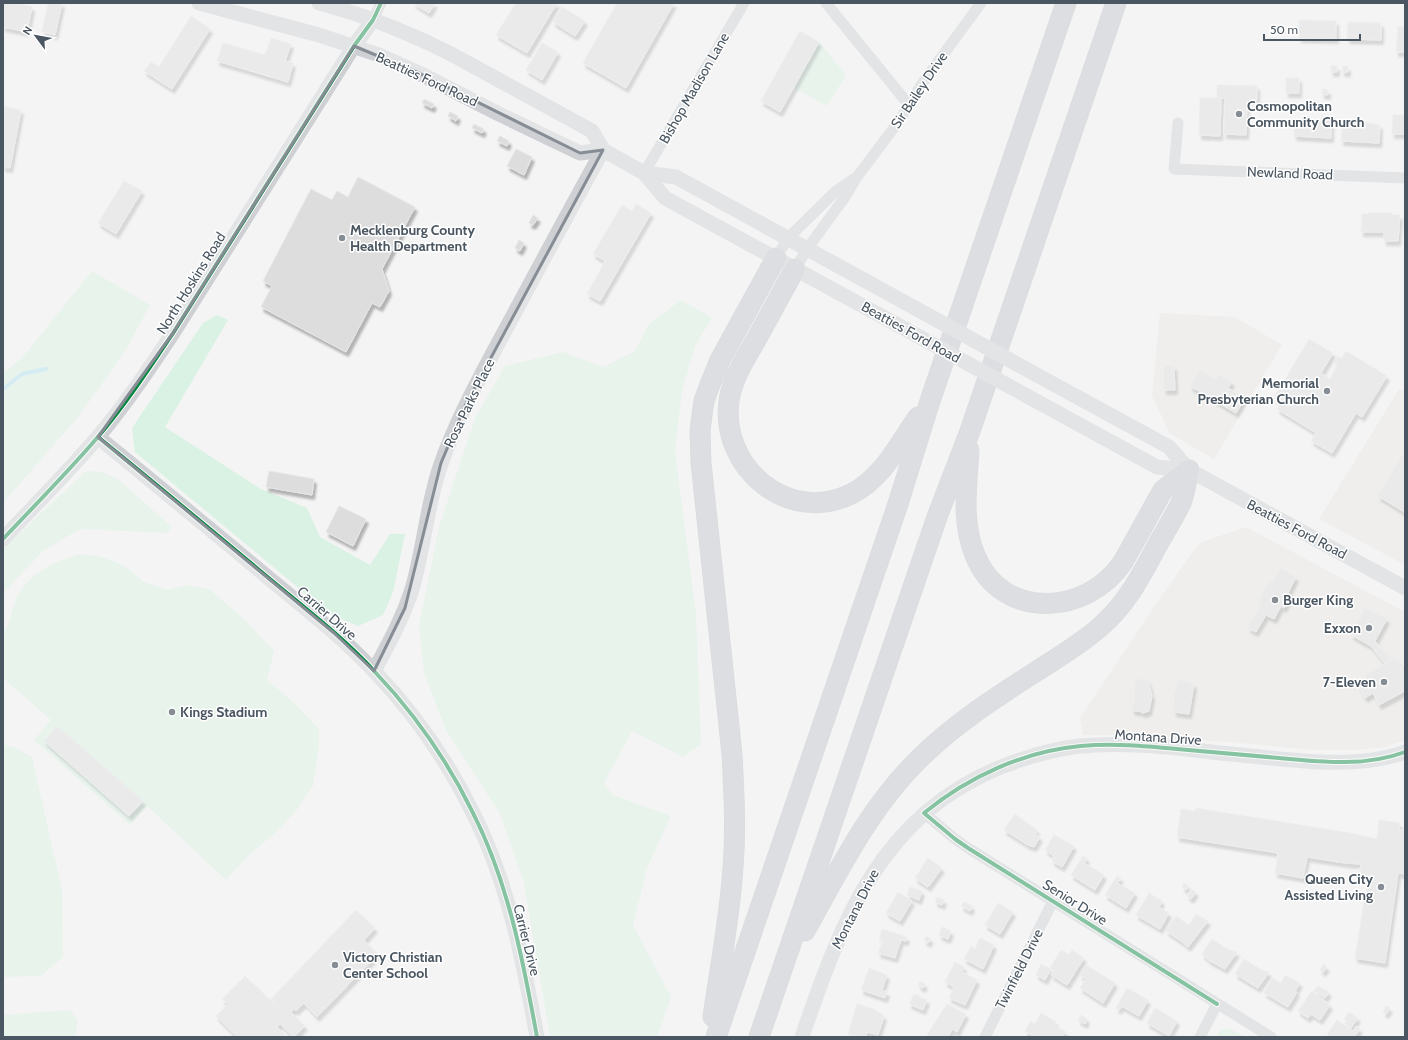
<svg xmlns="http://www.w3.org/2000/svg" width="1408" height="1040" font-family="Cabin,sans-serif">
<defs>
<filter id="shadow"><feDropShadow dx="2.5" dy="4.5" stdDeviation="1" flood-color="#0004"/></filter>
</defs>
<rect width="100%" height="100%" fill="#f4f4f4"/>
<path fill="#e8e7e3" d="M1160,313L1235,317L1282,345L1214,459L1170,434L1152,396Z
M1399,389L1405,392V565L1319,519Z
M1246,527L1405,612V740L1386,747L1356,750H1314L1228,742L1161,738L1113,735H1083L1080,718L1151,611L1199,543Z"/>
<path fill="#d9f2e3" d="M819,42L846,75L827,106L794,88Z
M92,271L150,305L126,350L78,417L3,503V373L22,358Z
M681,300L712,318L696,344L682,390L675,452L696,614L701,744L683,757L632,731L604,783L613,795L671,816L647,868L633,925L671,997L657,1037H550L524,883L500,814L446,730L424,673L419,625L439,527L475,418L505,366L563,352L603,367L635,351L649,324Z
M217,315L228,320L165,427L259,488L307,508L320,537L370,565L390,534H405L393,592L383,615L358,626L330,614L135,452L132,428L203,323Z
M86,471L103,472L119,480L172,527L167,533L80,529L43,551L3,593V549Z
M79,554L98,556L113,561L126,567L144,582L167,590L187,585L209,589L243,618L274,651L267,680L294,703L319,729V747L313,786L296,811L275,833L249,855L226,880L147,806L130,825L34,740L51,720L3,678V633C11,624 10,614 14,604C26,574 51,563 79,554Z
M3,744L16,748L32,757L62,890L63,957L41,976L3,977Z
M70,1010L78,1020L75,1037H3V1015Z
M1228,1028L1246,1037H1216L1220,1030Z"/>
<g fill="none" stroke-linecap="round" stroke-linejoin="round">
<path stroke="#aee2f0" stroke-width="4" d="M3,389L22,374L46,369"/>
</g>
<path fill="#ddddde" stroke="#e5e6e7" filter="url(#shadow)" d="M3,3H16L32,7L27,32L3,27Z
M48,3H62L55,35L42,32Z
M413,3H435L429,13Z
M516,3H557L527,53L496,35Z
M617,3H674L626,88L583,63Z
M562,7L585,21L575,36L553,22Z
M191,16L210,29L172,89L144,71L151,62L159,67Z
M1299,20L1336,21V39L1299,38Z
M1348,22L1381,23V40L1347,39Z
M1398,26L1405,27V52H1396Z
M800,31L819,42L780,112L761,101Z
M271,38L291,44L285,61L293,63L288,82L217,61L223,43L265,55Z
M542,43L558,52L542,80L526,70Z
M1331,66H1337V72H1331Z
M1343,66L1348,67V72H1342Z
M1286,78H1299V93H1286Z
M1217,85L1257,86V100L1247,99L1246,135L1224,134L1225,98H1221L1220,136L1199,135L1200,98H1217Z
M1322,89L1328,90V95L1322,94Z
M424,99L434,104L432,108L422,103Z
M3,106L21,110L10,168L3,167Z
M450,112L458,116L456,121L448,116Z
M1393,115H1405V134H1392Z
M1295,119L1331,121V138L1294,136Z
M1354,120L1380,125L1379,143L1341,141L1343,122L1354,123Z
M474,124L484,129L482,133L472,128Z
M500,136L509,141L507,146L497,141Z
M516,149L532,157L524,175L507,166Z
M358,177L415,207L382,269L389,291L380,307L372,303L346,352L261,307L272,286L263,281L311,189L332,200L337,191L348,197Z
M124,181L142,191L116,234L98,223Z
M636,204L651,213L600,301L587,294L605,261L593,254L622,205L632,211Z
M1368,213H1392V215H1400L1398,241H1384V232H1361L1362,214H1368Z
M533,215L538,218L533,225L529,223Z
M519,240L524,243L520,251L515,248Z
M1309,339L1333,353L1321,373L1330,379L1338,364L1334,362L1337,356L1342,359L1346,351L1387,376L1362,417L1356,413L1332,453L1311,441L1316,433L1277,409L1282,403L1274,398Z
M1164,366H1174L1175,390H1164Z
M1199,370L1216,379L1218,374L1232,382L1228,388L1245,398L1236,413L1190,386Z
M1404,452L1405,510L1404,512L1378,496Z
M269,471L314,479L312,495L266,487Z
M339,506L366,519L353,546L326,532Z
M1280,568L1296,577L1286,597L1289,599L1284,608L1281,606L1274,619L1266,615L1256,632L1248,628L1263,601L1259,599L1269,581L1273,583Z
M1365,608L1387,619L1375,641L1391,661L1385,664L1371,646L1351,635Z
M1396,658L1405,675V691L1379,705L1373,693L1365,698L1358,685L1367,680L1365,675Z
M1145,678L1148,681L1152,696L1149,711L1143,713L1139,711H1134L1131,708L1134,705L1135,680Z
M1181,680L1194,684L1189,714L1174,712V693L1178,682Z
M57,726L143,801L129,816L44,741Z
M1196,808L1350,833L1377,839L1379,820L1400,823L1399,830L1405,831V874L1398,873L1385,963L1355,958L1365,896L1370,878L1359,876L1361,864L1345,863L1307,857L1303,878L1275,873L1278,853L1177,837L1181,809L1195,811Z
M1015,814L1037,830L1035,834L1040,837L1034,847L1028,845L1004,830Z
M1054,835L1074,846L1062,867L1052,861L1054,856L1045,850Z
M1083,856L1087,858L1084,863L1104,875L1095,890L1071,875Z
M928,858L942,868L928,887L915,878Z
M1117,876L1121,878L1117,883L1135,893L1126,908L1105,895Z
M1184,883L1189,886L1186,890L1182,887Z
M910,887L922,891L919,900L907,895Z
M1191,889L1196,892L1191,899L1187,896Z
M898,892L912,901L900,921L886,913Z
M1149,893L1162,901L1159,907L1169,913L1160,929L1136,915Z
M937,897L944,900L942,905L935,902Z
M964,902L972,906L970,911L961,906Z
M998,903L1013,912L1000,934L985,925Z
M356,910L375,928L364,940L378,954L317,1017L304,1003L296,1011L294,1009L291,1012L305,1026L294,1037L280,1024L277,1027L285,1035L282,1037H237L216,1016L228,1004L222,999L245,976L281,1010L282,1009L271,999Z
M1196,914L1208,921L1188,947L1181,941L1166,931L1176,916L1189,925Z
M942,927L951,931L948,939L939,935Z
M882,929L907,937L906,941L901,940L895,958L878,953L883,940L879,939Z
M926,936L931,939L928,943L924,940Z
M980,938L994,945L983,969L964,959L971,946L975,949Z
M1212,939L1229,950L1237,952L1225,969L1210,961L1202,954Z
M1061,950L1069,955L1072,950L1084,958L1067,985L1051,975L1054,970L1050,968Z
M1244,959L1262,970L1269,972L1258,988L1235,974Z
M955,962L964,967L962,972L977,980L965,1005L949,998L954,987L945,982Z
M1041,964L1051,969L1045,980L1036,975Z
M1323,964L1327,967L1323,972L1320,970Z
M1086,965L1115,983L1103,1003L1080,988L1086,979L1080,975Z
M869,968L887,975L882,990L887,992L885,998L861,990Z
M1285,975L1300,983L1295,991L1297,992L1288,1007L1264,993L1273,978L1281,983Z
M920,981L925,984L923,988L918,985Z
M1318,986L1329,992L1325,998L1314,991Z
M1127,988L1148,1000L1139,1016L1121,1006L1119,1010L1116,1008Z
M1312,991L1330,1005L1320,1020L1311,1014L1308,1018L1298,1011Z
M914,994L927,1000L923,1010L909,1004Z
M857,1004L874,1009L884,1016L878,1035L867,1032L866,1037H858L848,1034Z
M947,1004L966,1014L957,1032L952,1029L948,1037H931L927,1035Z
M1386,1006L1390,1008L1386,1014L1383,1012Z
M1155,1008L1177,1021L1169,1036L1147,1023Z
M1349,1012L1358,1018L1351,1028L1346,1026L1349,1022L1344,1019Z
M1041,1013L1056,1022L1054,1025L1066,1032L1062,1037H1035L1025,1031L1031,1021L1035,1024Z
M1081,1015L1087,1019L1085,1024L1078,1020Z
M1337,1020L1353,1031L1356,1026L1360,1029L1354,1037H1331L1327,1035Z"/>
<g fill="none" stroke-linecap="round" stroke-linejoin="round">
<defs>
<path id="highway" d="M795,269C782,292 770,315 757,338C746,358 732,378 729,401C720,468 789,525 851,494C882,479 899,444 918,417
M969,450C967,485 961,521 975,555C1001,621 1087,616 1123,562L1163,490L1189,470
M805,931C839,870 870,806 921,757C956,723 996,697 1037,671C1058,657 1081,644 1100,627C1127,604 1142,574 1158,544C1166,530 1174,517 1181,503C1185,494 1186,481 1189,470
M713,1017C720,967 730,917 733,867C736,829 734,792 732,754L701,463L700,431L702,415L704,401L709,387L720,360L776,258
M716,1037L898,504L930,401L1066,3
M759,1037L937,517L970,431L1116,3"/>
</defs>
<use href="#highway" stroke="#b9bec3" stroke-width="21"/>
<path stroke="#ced0d2" stroke-width="11" d="M826,3L909,105
M373,20L381,3
M1178,123L1174,169L1405,178
M644,173L744,3
M776,258L788,238L836,191L855,178
M795,269L807,249L845,197L857,177L899,121L921,85L981,3
M924,813L955,839L968,848L1271,1037
M985,1037L1053,901
M1200,1037L1217,1004"/>
<path stroke="#ced0d4" stroke-width="15" d="M199,3L319,35L379,55L419,73L499,114L580,153L603,150
M319,3C365,15 410,33 453,55L592,131L603,150L644,173L676,177L915,308
M644,173L665,198L907,330
M1035,374L1169,447L1189,470L1405,588
M1027,396L1157,467L1189,470
M98,437C154,483 209,528 265,575C302,606 342,636 375,672C414,713 447,760 472,811C508,881 523,960 537,1037
M3,539C35,505 67,473 97,438C125,405 149,369 173,333L354,46L373,20
M374,671C389,643 404,616 413,586C425,542 428,496 445,453C464,404 490,359 515,312C544,258 573,204 603,150
M802,1037C842,920 881,813 1006,765C1030,756 1054,749 1080,746C1130,741 1182,749 1231,754C1286,759 1353,771 1405,752"/>
<use href="#highway" stroke="#bec4c9" stroke-width="20"/>
<path stroke="#ced0d4" stroke-width="15" d="M915,308L1035,374
M907,330L1027,396"/>
<defs>
<path id="cycleway" d="M98,437C154,483 209,528 265,575C302,606 342,636 375,672C414,713 447,760 472,811C508,881 523,960 537,1037
M3,539C35,505 67,473 97,438C125,405 149,369 173,333L354,46L373,20L381,3
M1217,1004L968,848L955,839L924,813C968,777 1024,751 1081,746C1113,743 1145,746 1177,749C1211,752 1245,755 1279,758C1321,762 1365,767 1405,752"/>
</defs>
<use href="#cycleway" stroke="#fff" stroke-width="6"/>
<use href="#cycleway" stroke="#00873e" stroke-width="4"/>
</g>
<path d="M0 0H1408V1040H0ZM354,46L419,73L580,153L603,150L466,404L441,463L405,608L374,671L334,633L98,437L173,333Z" fill="#f4f4f4" fill-opacity=".55" fill-rule="evenodd"/>
<path fill="none" stroke="#868d94" stroke-width="3" stroke-linejoin="round" d="M354,46L419,73L580,153L603,150L466,404L441,463L405,608L374,671L334,633L98,437L173,333Z"/>
<g fill="#868d94" stroke="#fff" stroke-width="1.5">
<circle cx="1239" cy="114" r="4"/>
<circle cx="342" cy="238" r="4"/>
<circle cx="1327" cy="391" r="4"/>
<circle cx="1275" cy="600" r="4"/>
<circle cx="1369" cy="628" r="4"/>
<circle cx="1384" cy="682" r="4"/>
<circle cx="172" cy="712" r="4"/>
<circle cx="1381" cy="887" r="4"/>
<circle cx="335" cy="965" r="4"/>
</g>
<g text-anchor="middle" stroke-width="3" stroke-linejoin="round" paint-order="stroke">
<g font-size="14" fill="#4a5661" stroke="#fff">
<text transform="translate(427 79) rotate(25)" y="5">Beatties Ford Road</text>
<text transform="translate(694 88) rotate(-60)" y="5">Bishop Madison Lane</text>
<text transform="translate(919 90) rotate(-56)" y="5">Sir Bailey Drive</text>
<text transform="translate(1290 173) rotate(2)" y="5">Newland Road</text>
<text transform="translate(191 283) rotate(-58)" y="5">North Hoskins Road</text>
<text transform="translate(911 332) rotate(29)" y="5">Beatties Ford Road</text>
<text transform="translate(469 403) rotate(-64)" y="5">Rosa Parks Place</text>
<text transform="translate(1297 529) rotate(28)" y="5">Beatties Ford Road</text>
<text transform="translate(327 613) rotate(41)" y="5">Carrier Drive</text>
<text transform="translate(1158 737) rotate(4)" y="5">Montana Drive</text>
<text transform="translate(1075 902) rotate(32)" y="5">Senior Drive</text>
<text transform="translate(855 909) rotate(-63)" y="5">Montana Drive</text>
<text transform="translate(527 940) rotate(76)" y="5">Carrier Drive</text>
<text transform="translate(1019 969) rotate(-63)" y="5">Twinfield Drive</text>
</g>
<g font-size="14" font-weight="bold" fill="#4a5661" stroke="#fff" text-anchor="start">
<text x="1247" y="111">Cosmopolitan<tspan x="1247" dy="16">Community Church</tspan></text>
<text x="350" y="235">Mecklenburg County<tspan x="350" dy="16">Health Department</tspan></text>
<text x="1319" y="388" text-anchor="end">Memorial<tspan x="1319" dy="16">Presbyterian Church</tspan></text>
<text x="1283" y="605">Burger King</text>
<text x="1361" y="633" text-anchor="end">Exxon</text>
<text x="1376" y="687" text-anchor="end">7-Eleven</text>
<text x="180" y="717">Kings Stadium</text>
<text x="1373" y="884" text-anchor="end">Queen City<tspan x="1373" dy="16">Assisted Living</tspan></text>
<text x="343" y="962">Victory Christian<tspan x="343" dy="16">Center School</tspan></text>
</g>
</g>
<rect width="1408" height="1040" fill="none" stroke="#4a5661" stroke-width="8"/>
<g transform="translate(36 36) rotate(302)" stroke="#ffffff" stroke-width="3" paint-order="stroke">
<path d="M0-3L7 15L0 10L-7 15Z" fill="#4a5661"/>
<text y="-6" font-size="11" font-weight="bold" text-anchor="middle" fill="#4a5661">N</text>
</g>
<path d="M1264 34v6h96v-6" fill="none" stroke="#4a5661" stroke-width="2"/>
<text x="1270" y="34" font-size="12" fill="#4a5661" stroke="#ffffff" stroke-width="3" paint-order="stroke">50 m</text>
</svg>
